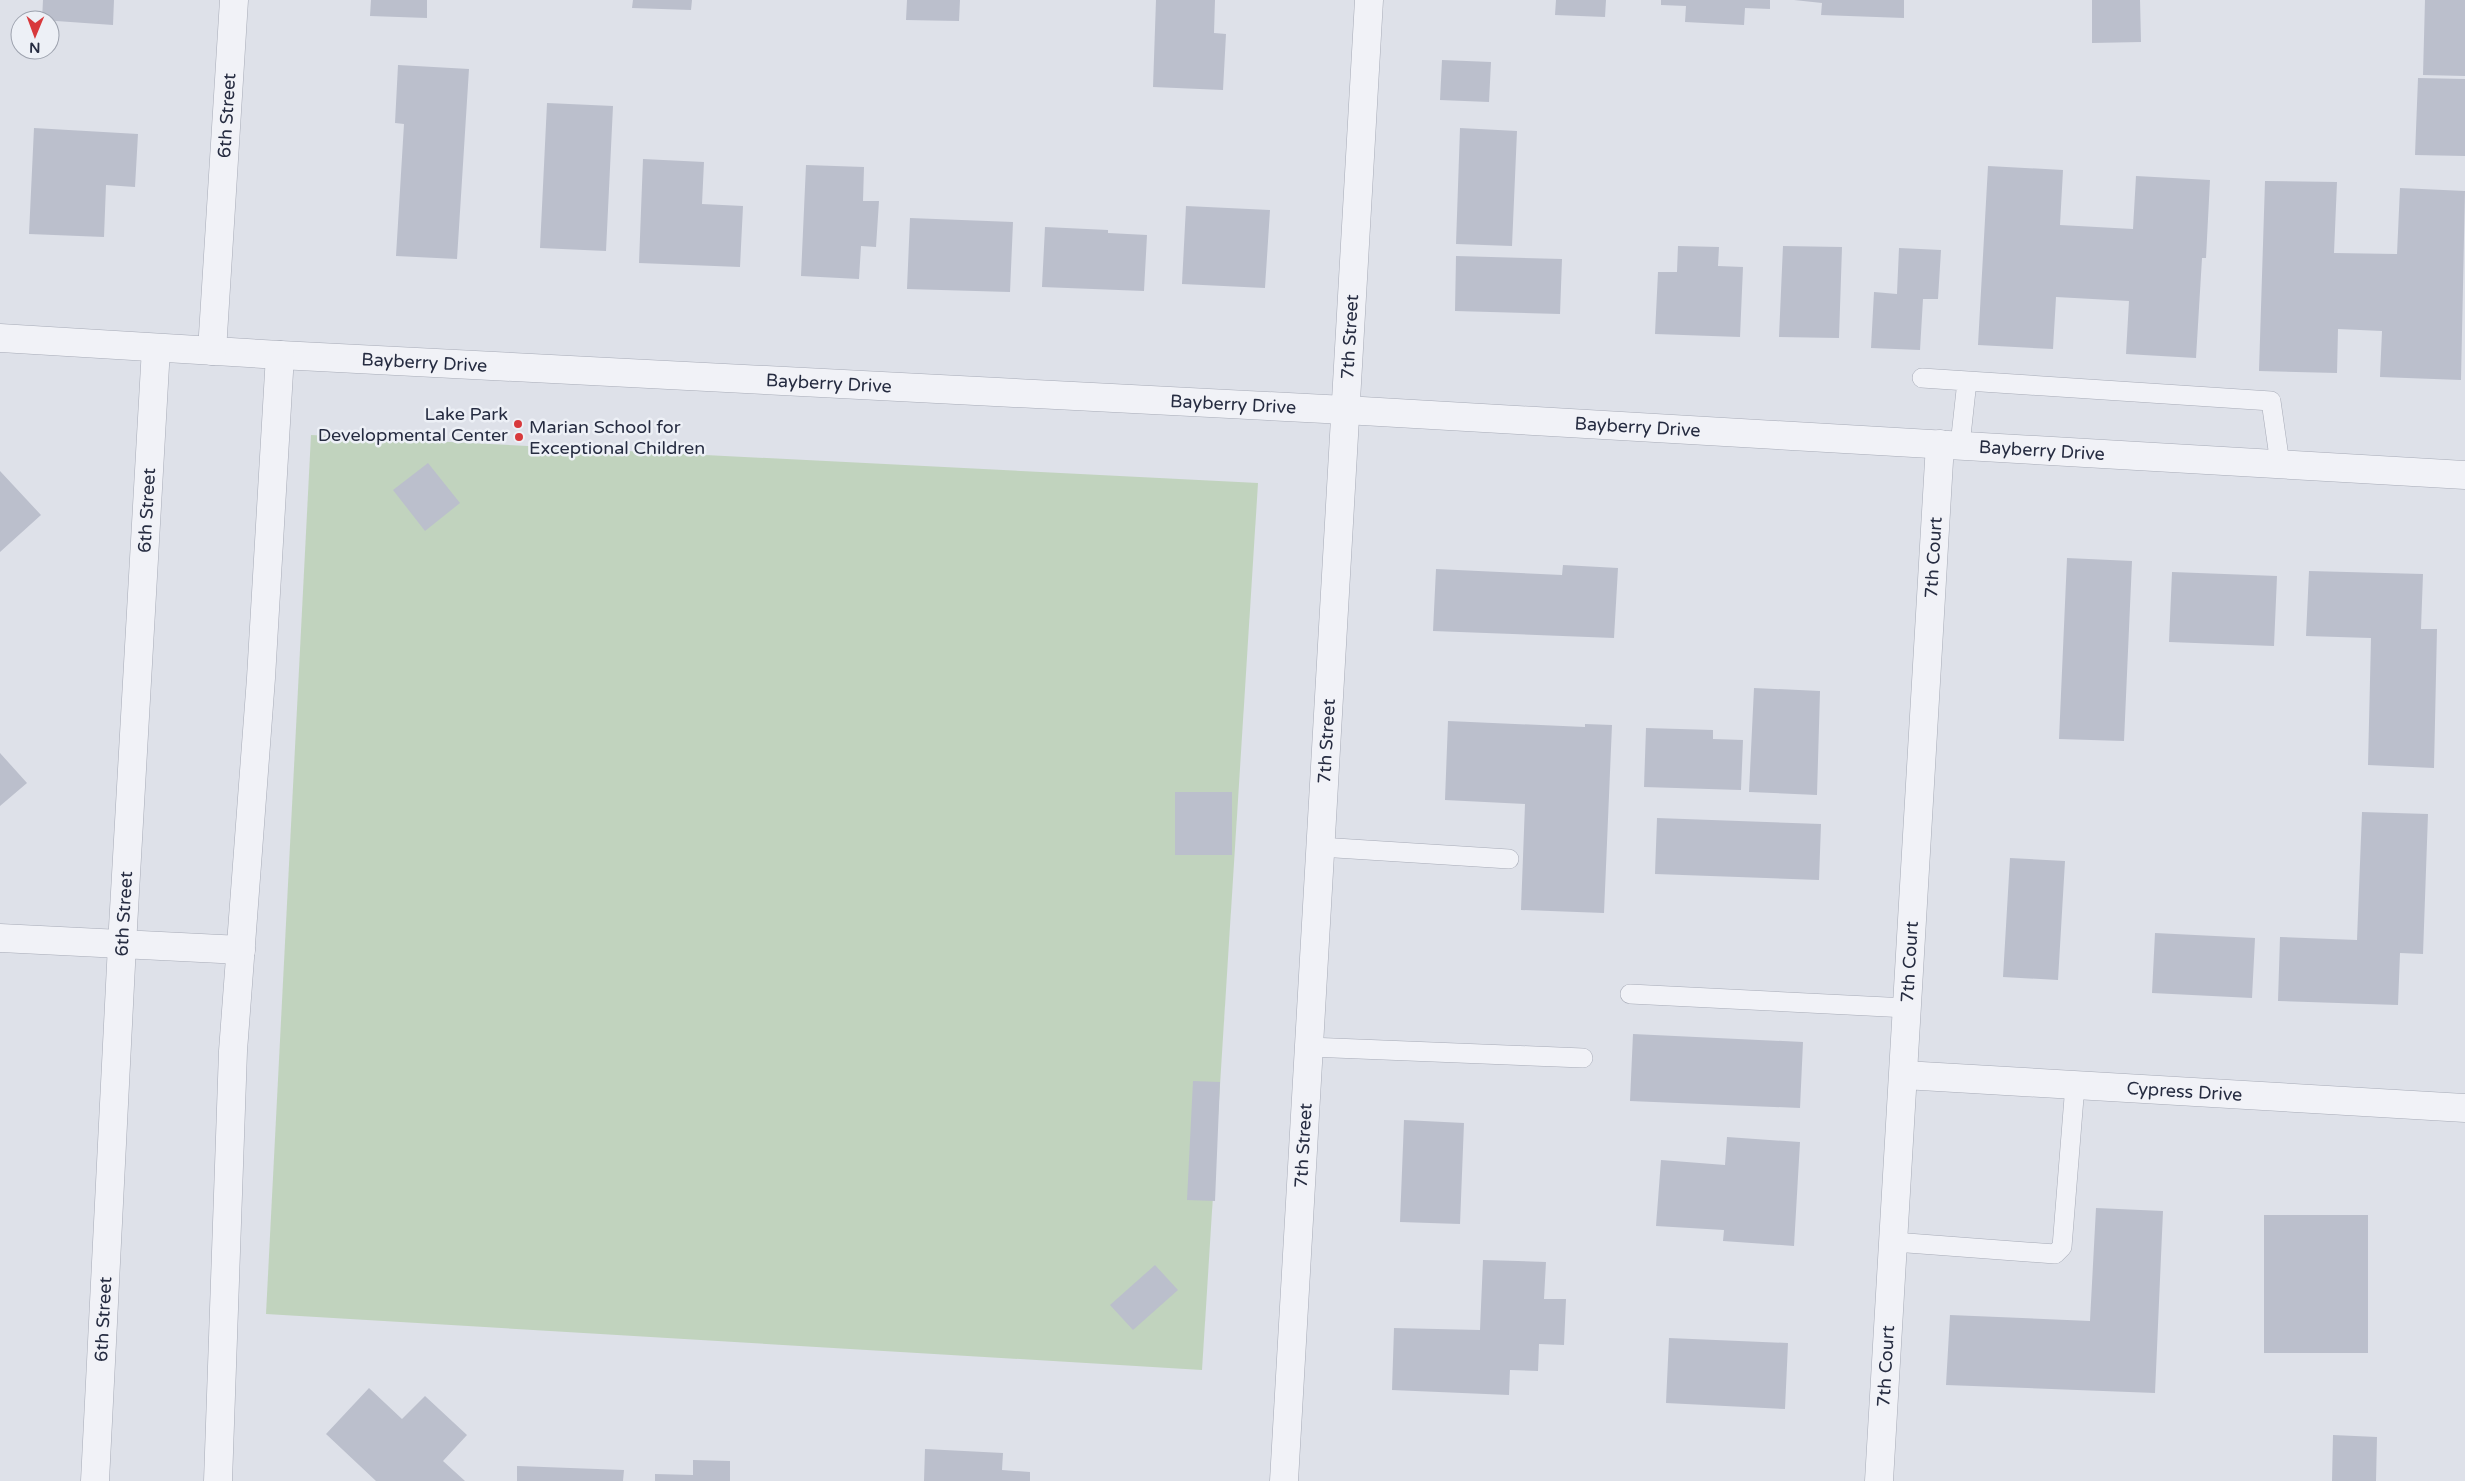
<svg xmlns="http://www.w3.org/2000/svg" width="2465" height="1481" font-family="'Varela Round',sans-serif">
<rect width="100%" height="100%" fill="#dee1e9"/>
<path fill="#c1d3be" d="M311,435L1258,483L1202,1370L266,1314Z"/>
<path fill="#bbbfcc" d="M43,0H114L113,25L42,20Z
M371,0H427V18L370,16Z
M633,0H692L691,10L632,8Z
M907,0H960L959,21L906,20Z
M1156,0H1215L1214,33L1226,34L1223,90L1153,87Z
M1556,0H1606L1605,17L1555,15Z
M1661,0H1770V9L1745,8L1744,25L1685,22L1686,6L1661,5Z
M1794,0H1904V18L1821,15L1822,3Z
M2092,0H2140L2141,42L2092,43Z
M2425,0H2465V76L2423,75Z
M1442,60L1491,62L1489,102L1440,100Z
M398,65L469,69L457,259L396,256L404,124L395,123Z
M2418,78L2465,79V156L2415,155Z
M547,103L613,106L606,251L540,248Z
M34,128L138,134L135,187L106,185L104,237L29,234Z
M1460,128L1517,131L1512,246L1456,244Z
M643,159L704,162L702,204L743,206L740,267L639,263Z
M806,165L864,167L863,201H879L876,247L861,246L859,279L801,276Z
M1988,166L2063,170L2060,225L2133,229L2136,176L2210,180L2206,258H2202L2196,358L2126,354L2129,301L2056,297L2053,349L1978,345Z
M2265,181L2337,182L2334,253L2397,254L2400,188L2465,191L2461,380L2380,377L2382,331L2338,329L2337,373L2259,371Z
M1186,206L1270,210L1265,288L1182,284Z
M910,218L1013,222L1010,292L907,289Z
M1045,227L1108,230V233L1147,235L1144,291L1042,287Z
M1678,246L1719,247L1718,266L1743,267L1740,337L1655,334L1658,272H1677Z
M1783,246L1842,247L1839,338L1779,337Z
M1899,248L1941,250L1938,299H1923L1920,350L1871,348L1874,292L1897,294Z
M1456,256L1562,259L1560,314L1455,311Z
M428,463L460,503L425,531L393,490Z
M0,471L41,515L0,552Z
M2067,558L2132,561L2124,741L2059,739Z
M1563,565L1618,568L1614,638L1433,631L1436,569L1562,575Z
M2309,571L2423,574L2421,629H2437L2434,768L2368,765L2371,638L2306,636Z
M2172,572L2277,576L2274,646L2169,642Z
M1754,688L1820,691L1817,795L1749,792Z
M1448,721L1585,727V724L1612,725L1604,913L1521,910L1525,804L1445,800Z
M1646,728L1713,730V739L1743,740L1741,790L1644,787Z
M0,753L27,783L0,806Z
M1175,792H1232V855H1175Z
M2362,812L2428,814L2423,954L2400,953L2398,1005L2278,1001L2280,937L2357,940Z
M1657,818L1821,824L1819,880L1655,874Z
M2010,858L2065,861L2058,980L2003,977Z
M2155,933L2255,938L2252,998L2152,993Z
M1633,1034L1803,1042L1800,1108L1630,1101Z
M1193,1081L1220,1082L1215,1201L1187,1200Z
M1404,1120L1464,1123L1460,1224L1400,1222Z
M1727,1137L1800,1142L1794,1246L1723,1241L1724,1230L1656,1226L1661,1160L1725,1165Z
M2096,1208L2163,1211L2155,1393L1946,1385L1950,1315L2090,1321Z
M2264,1215H2368V1353H2264Z
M1483,1260L1546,1262L1544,1299H1566L1564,1345L1539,1344L1538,1371L1510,1370L1509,1395L1392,1390L1394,1328L1480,1330Z
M1155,1265L1178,1290L1133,1330L1110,1305Z
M1669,1338L1788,1343L1785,1409L1666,1403Z
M369,1388L402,1419L425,1396L467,1435L443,1461L465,1481H376L326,1434Z
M2333,1435L2377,1437L2376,1481H2332Z
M925,1449L1003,1453L1002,1470L1030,1472V1481H924Z
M693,1460L730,1461V1481H655V1474L693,1475Z
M517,1466L624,1470L623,1481H517Z"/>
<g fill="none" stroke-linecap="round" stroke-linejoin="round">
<defs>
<path id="service" d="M1922,378L2271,401L2280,464
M1960,445L1967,381
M1320,847L1509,859
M1630,994L1907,1008
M1309,1047L1583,1058
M1894,1242L2055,1254L2062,1247L2075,1085"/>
<g id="minor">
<path id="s1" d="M0,338L280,355L1345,410L2465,475"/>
<path id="s2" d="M212,351L234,0"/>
<path d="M0,938L241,950"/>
<path id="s3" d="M1904,1075L2465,1108"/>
<path id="s4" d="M95,1481L122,945L156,348"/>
<path d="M218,1481L233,1051L261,678L280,355"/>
<path id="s5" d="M1284,1481L1369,0"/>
<path id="s6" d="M1879,1481L1940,444"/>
</g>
</defs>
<use href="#service" stroke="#a7abb7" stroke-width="20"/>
<use href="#minor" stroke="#a7abb7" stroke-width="29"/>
<use href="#service" stroke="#f1f2f7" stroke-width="19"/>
<use href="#minor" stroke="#f1f2f7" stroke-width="28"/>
</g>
<g fill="#d8393c" stroke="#edf0f6" stroke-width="2">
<circle cx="518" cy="424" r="5"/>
<circle cx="519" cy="437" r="5"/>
</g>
<g text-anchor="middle" stroke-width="5" stroke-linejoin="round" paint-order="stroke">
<g font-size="18" fill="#262c41" stroke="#edf0f6">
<text dy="6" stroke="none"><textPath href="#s2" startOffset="236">6th Street</textPath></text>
<text dy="6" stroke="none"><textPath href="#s5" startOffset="1146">7th Street</textPath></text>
<text dy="6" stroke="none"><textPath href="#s1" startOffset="425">Bayberry Drive</textPath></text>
<text dy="6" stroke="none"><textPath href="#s1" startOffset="830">Bayberry Drive</textPath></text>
<text dy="6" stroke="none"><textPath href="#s1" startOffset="1235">Bayberry Drive</textPath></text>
<text dy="6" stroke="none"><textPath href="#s1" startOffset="1640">Bayberry Drive</textPath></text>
<text dy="6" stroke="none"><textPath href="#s1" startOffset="2045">Bayberry Drive</textPath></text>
<text dy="6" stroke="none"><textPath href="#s4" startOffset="972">6th Street</textPath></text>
<text dy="6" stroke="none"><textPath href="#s6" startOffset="925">7th Court</textPath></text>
<text dy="6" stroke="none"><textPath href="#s5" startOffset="741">7th Street</textPath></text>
<text dy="6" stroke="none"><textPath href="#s4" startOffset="568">6th Street</textPath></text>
<text dy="6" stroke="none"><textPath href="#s6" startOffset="520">7th Court</textPath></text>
<text dy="6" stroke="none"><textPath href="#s3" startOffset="281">Cypress Drive</textPath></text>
<text dy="6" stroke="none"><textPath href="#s5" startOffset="336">7th Street</textPath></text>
<text dy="6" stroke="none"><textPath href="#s4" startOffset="162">6th Street</textPath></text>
<text dy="6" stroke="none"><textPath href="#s6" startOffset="115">7th Court</textPath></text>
</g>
<g font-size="18" fill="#262c41" stroke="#edf0f6" text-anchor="end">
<text x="508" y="420">Lake Park<tspan x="508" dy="21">Developmental Center</tspan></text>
<text x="529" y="433" text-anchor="start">Marian School for<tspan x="529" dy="21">Exceptional Children</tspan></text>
</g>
</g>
<g transform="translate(35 35) rotate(181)"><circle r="24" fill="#edf0f6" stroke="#9da2ae"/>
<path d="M0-4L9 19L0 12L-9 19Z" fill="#d8393c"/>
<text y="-8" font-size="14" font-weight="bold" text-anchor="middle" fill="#262c41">N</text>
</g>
</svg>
